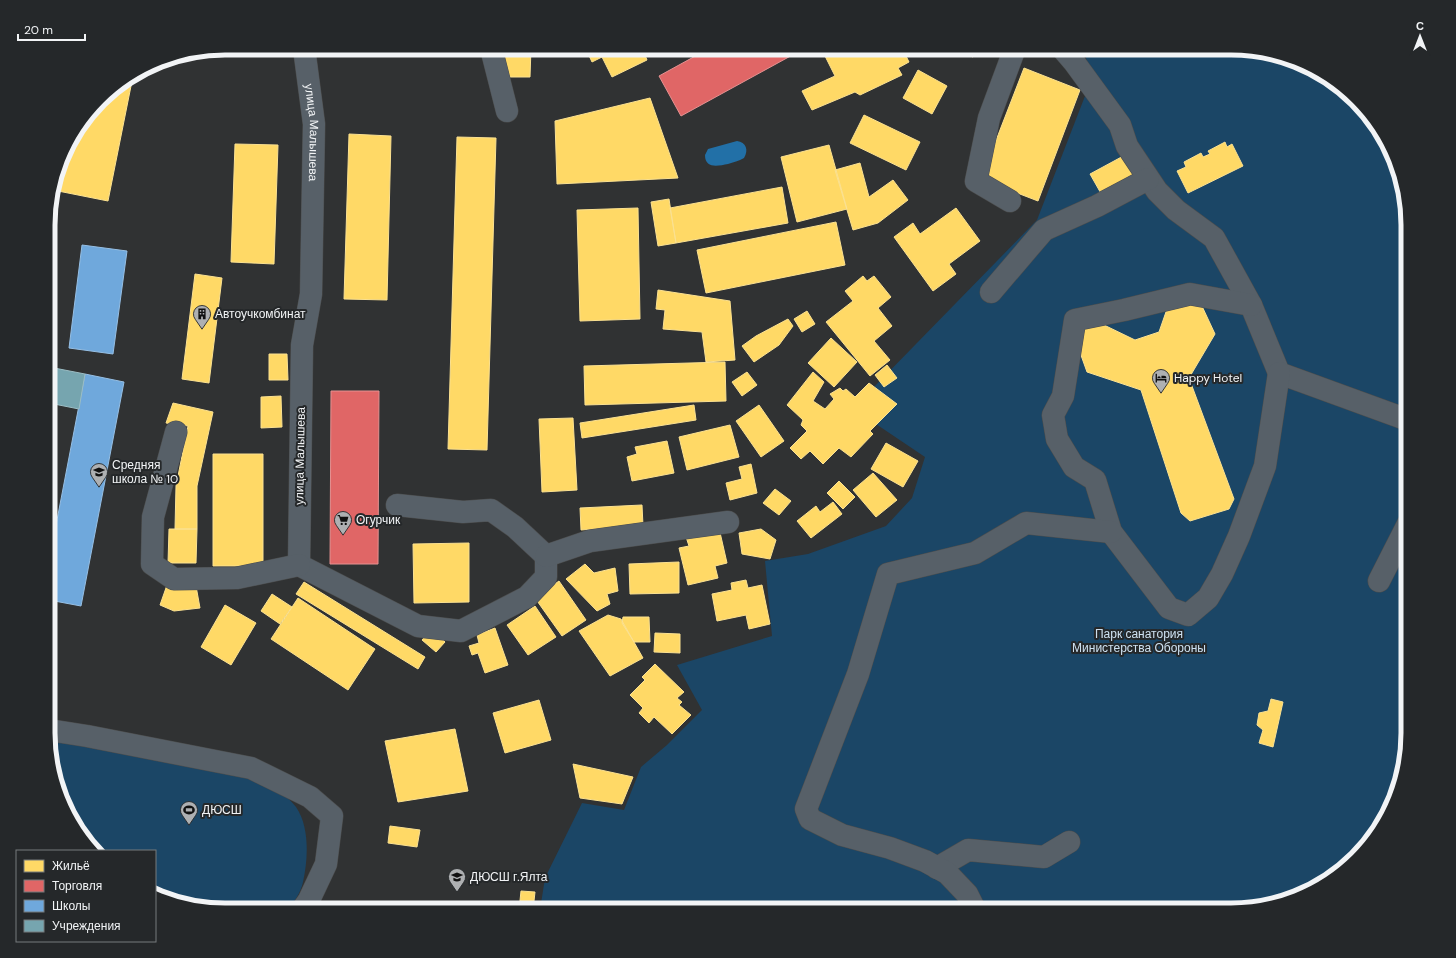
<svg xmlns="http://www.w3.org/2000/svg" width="1456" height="958" font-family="'DM Sans',sans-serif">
<rect width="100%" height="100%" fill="#303233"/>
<path fill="#1b4666" d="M1083,48H1232L1288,57L1330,78L1384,137L1408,213V745L1399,790L1378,832L1319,886L1243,910H540L545,878L582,803L624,810L641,767L667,745L702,710L677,665L772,636L765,561L808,554L886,526L912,498L925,457L870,420L875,386L1037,220L1092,78Z
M49,740L256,773C270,783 285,793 296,807C310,827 308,860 303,882C301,892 294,902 289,910H224L168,901L155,894V851H99L72,822L49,756Z"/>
<path fill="#2270a7" d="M737,141C746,142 749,150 744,158C739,161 733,162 728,164C718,166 705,169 705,155L708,149Z"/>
<path fill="#ffd966" stroke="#fbe191" d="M504,48H531L530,77H504Z
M588,48H642L647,60L612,77L602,57L592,62L586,49Z
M821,48H902L909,62L898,68L902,75L860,95L855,92L812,110L802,91L835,76Z
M954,48H977L973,57Z
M1024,68L1080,90L1038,201L981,179Z
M918,70L947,86L932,114L903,98Z
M133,76L108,201L58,191L67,145L108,92Z
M650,98L678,178L557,184L555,121Z
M864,115L920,142L906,170L850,143Z
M349,134L391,136L387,300L344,299Z
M457,137L496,138L487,450L448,449Z
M1225,142L1227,147L1232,144L1243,166L1188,193L1177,171L1186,167L1184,162L1201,153L1203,157L1210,154L1208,151Z
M235,144L278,145L274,264L231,262Z
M829,145L847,209L797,222L781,157Z
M1127,154L1140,177L1103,197L1090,174Z
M860,163L869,197L893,180L908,200L878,223L853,230L835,170Z
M782,187L788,223L676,243L670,208Z
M669,199L676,243L658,246L651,202Z
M638,208L640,319L580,321L577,210Z
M956,208L980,241L949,264L956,274L933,291L894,237L913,223L920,234Z
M836,222L845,265L706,293L697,250Z
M195,274L222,278L209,383L182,379Z
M863,276L867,281L874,276L891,297L878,308L892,326L874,341L890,360L870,376L826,322L853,301L845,291Z
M658,290L730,301L735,360L706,362L702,332L663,329L665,310L656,309Z
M1188,300L1201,304L1215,334L1189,378L1234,499L1229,509L1190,521L1181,513L1141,390L1087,372L1077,344L1084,328L1104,325L1135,340L1159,332L1167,309Z
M807,311L815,324L802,332L794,319Z
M788,319L793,326L779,345L754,362L742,346L756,336Z
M831,338L857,362L834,387L808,363Z
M269,354H287L288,380H269Z
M725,362L726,401L585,405L584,366Z
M887,365L897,378L884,387L875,375Z
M747,372L757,385L742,396L732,382Z
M813,372L824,382L813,401L825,409L834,399L830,394L840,388L843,391L846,389L855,397L869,383L897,404L870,431L873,434L851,457L839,448L823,464L810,451L801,459L790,448L807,431L801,425L803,420L787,405Z
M281,396L282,427L261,428V397Z
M173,403L213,412L197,486V529H175L176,486L188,426L166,423Z
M694,405L696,420L582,438L580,423Z
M759,405L784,441L761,457L736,421Z
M573,418L577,490L542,492L539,419Z
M730,425L739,457L687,470L679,437Z
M667,441L674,473L632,481L627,457L637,454L635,447Z
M886,443L918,461L903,487L871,469Z
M213,454H263V566H213Z
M751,464L757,493L730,500L726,483L742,479L739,467Z
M873,473L897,500L876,517L853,490Z
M839,481L855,497L843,509L827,493Z
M775,489L791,501L779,515L763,503Z
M833,502L842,514L811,538L797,521L816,506L820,512Z
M642,505L643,526L581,530L580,508Z
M719,528L727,563L715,566L718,578L688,585L679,548L689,546L686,537Z
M169,529H197L196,563H168Z
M761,529L776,540L770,559L742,554L739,533Z
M469,543V602L414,603L413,544Z
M679,562V593L630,594L629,564Z
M585,564L594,573L615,568L618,591L607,594L610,604L597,611L566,579Z
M746,580L748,588L762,585L770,624L749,629L746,615L717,621L712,594L732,590L731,583Z
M559,581L586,620L562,636L535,598Z
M304,582L425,657L418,669L296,594Z
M167,585L196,586L200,608L174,611L160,605Z
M272,594L292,607L280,624L261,611Z
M298,598L375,649L348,690L271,639Z
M225,605L256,623L231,665L201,647Z
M535,606L556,637L528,655L507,625Z
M608,615L621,619L643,658L610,676L579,631Z
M623,617H649L650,642H634L622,623Z
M495,628L508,665L485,673L478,653L472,655L469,646L479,643L477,635Z
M432,629L445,642L436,652L422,640Z
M655,633L680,634V653L654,652Z
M655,664L684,692L677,698L682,702L679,705L691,715L672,734L654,717L649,723L639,713L643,708L630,695L645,680L642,677Z
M1271,699L1283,702L1273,747L1259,743L1263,730L1257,725L1259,713L1268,711Z
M539,700L551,740L505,753L493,713Z
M455,729L468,791L398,802L385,741Z
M573,764L633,777L622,804L580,798Z
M390,826L420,830L417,847L388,843Z
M521,891L535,892L533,910H519Z"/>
<path fill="#e06666" stroke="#e59191" d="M710,48H794L796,53L681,116L659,76Z
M331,391H379L378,564H330Z"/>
<path fill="#6fa8dc" stroke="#96bfe4" d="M82,245L127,251L113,354L69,348Z
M85,374L124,382L81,606L49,600V540L53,541Z"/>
<path fill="#76a5af" stroke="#9bbdc4" d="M49,367L85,374L79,409L49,403Z"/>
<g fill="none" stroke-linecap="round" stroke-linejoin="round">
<defs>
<g id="minor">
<path id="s1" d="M304,48L314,124L311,294L302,345L299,565L418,626L461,631L527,597L546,577V556"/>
<path d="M491,48L507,111"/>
<path d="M1062,48L1074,62L1120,125L1127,146L1157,191L1176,210L1214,238L1251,305L1279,373L1408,420"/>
<path d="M1010,201L976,181L989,118L1015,48"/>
<path d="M991,292L1044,230L1097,206L1148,179"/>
<path d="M1251,305L1190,294L1124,310L1075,320L1063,396L1053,415L1057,439L1074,467L1095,480L1111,532L1169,608L1188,615L1208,598L1222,574L1239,536L1265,466L1279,373"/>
<path d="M176,432L153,517L152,564L174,579L237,578L299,565"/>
<path d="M397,505L463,512L491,510L515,527L546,556"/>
<path d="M546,556L590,541L728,522"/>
<path d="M1379,581L1408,524"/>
<path d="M49,730L87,736L251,768L310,797L332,816L326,864L309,900L302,910"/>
<path d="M937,868L968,850L1044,857L1069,842"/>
<path d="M975,910L967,894L947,873L925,861L890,848L842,835L810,819L806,809L858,674L888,574L975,553L1026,523L1111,532"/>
</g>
</defs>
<use href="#minor" stroke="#4c4d4d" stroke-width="23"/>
<use href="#minor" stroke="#576068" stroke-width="22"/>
</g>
<defs>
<symbol id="building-pin" viewBox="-11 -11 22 30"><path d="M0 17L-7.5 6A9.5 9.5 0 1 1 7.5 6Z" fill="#aeb0b2" stroke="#25282a"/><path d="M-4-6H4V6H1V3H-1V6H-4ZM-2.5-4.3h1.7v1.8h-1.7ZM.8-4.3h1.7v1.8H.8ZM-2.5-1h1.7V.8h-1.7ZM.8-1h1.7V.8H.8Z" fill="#111"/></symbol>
<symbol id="hotel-pin" viewBox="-11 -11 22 30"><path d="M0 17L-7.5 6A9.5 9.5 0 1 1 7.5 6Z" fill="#aeb0b2" stroke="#25282a"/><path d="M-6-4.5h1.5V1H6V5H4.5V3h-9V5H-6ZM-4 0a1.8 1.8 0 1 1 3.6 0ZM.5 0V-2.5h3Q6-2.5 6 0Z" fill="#111"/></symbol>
<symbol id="school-pin" viewBox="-11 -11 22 30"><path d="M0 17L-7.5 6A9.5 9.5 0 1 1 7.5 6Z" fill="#aeb0b2" stroke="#25282a"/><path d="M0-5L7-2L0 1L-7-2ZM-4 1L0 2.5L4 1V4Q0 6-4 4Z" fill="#111"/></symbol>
<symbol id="supermarket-pin" viewBox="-11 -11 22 30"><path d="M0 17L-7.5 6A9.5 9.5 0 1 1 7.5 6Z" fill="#aeb0b2" stroke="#25282a"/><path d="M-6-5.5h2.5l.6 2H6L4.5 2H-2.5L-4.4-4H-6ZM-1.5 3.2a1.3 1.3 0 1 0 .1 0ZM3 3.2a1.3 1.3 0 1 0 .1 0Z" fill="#111"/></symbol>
<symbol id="stadium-pin" viewBox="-11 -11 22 30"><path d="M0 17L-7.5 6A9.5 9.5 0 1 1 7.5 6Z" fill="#aeb0b2" stroke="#25282a"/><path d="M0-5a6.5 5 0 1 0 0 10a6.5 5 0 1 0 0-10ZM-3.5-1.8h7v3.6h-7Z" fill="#111"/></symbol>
</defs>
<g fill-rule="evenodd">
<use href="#building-pin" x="192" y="304" width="20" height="27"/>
<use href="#hotel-pin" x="1151" y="368" width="20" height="27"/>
<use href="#school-pin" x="89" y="462" width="20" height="27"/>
<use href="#supermarket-pin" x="333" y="510" width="20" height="27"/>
<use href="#stadium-pin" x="179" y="800" width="20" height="27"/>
<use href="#school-pin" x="447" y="867" width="20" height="27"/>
</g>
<g text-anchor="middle" stroke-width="4" stroke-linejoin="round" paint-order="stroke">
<g font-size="12" fill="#f2f4f6" stroke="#25282a">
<text dy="4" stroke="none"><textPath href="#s1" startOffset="85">улица Малышева</textPath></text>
<text transform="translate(300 456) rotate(-89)" y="4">улица Малышева</text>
</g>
<g font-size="12" fill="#f2f4f6" stroke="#25282a" text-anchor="start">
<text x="215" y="318">Автоучкомбинат</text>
<text x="1174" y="382">Happy Hotel</text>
<text x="112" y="469">Средняя<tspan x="112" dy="14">школа № 10</tspan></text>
<text x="356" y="524">Огурчик</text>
<text x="202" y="814">ДЮСШ</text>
<text x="470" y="881">ДЮСШ г.Ялта</text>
</g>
<g font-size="12" fill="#cde0f0" stroke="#25282a">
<text x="1139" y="638">Парк санатория<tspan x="1139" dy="14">Министерства Обороны</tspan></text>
</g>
</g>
<path d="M0 0H1456V958H0ZM225 55H1231A170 170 0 0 1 1401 225V733A170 170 0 0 1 1231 903H225A170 170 0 0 1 55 733V225A170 170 0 0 1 225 55Z" fill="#25282a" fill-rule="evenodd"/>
<path fill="none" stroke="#f2f4f6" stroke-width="5" d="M225 55H1231A170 170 0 0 1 1401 225V733A170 170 0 0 1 1231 903H225A170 170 0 0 1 55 733V225A170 170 0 0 1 225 55Z"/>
<rect x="16" y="850" width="140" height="92" fill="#25282a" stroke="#777a7c"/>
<rect x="24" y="860" width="20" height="12" fill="#ffd966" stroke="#777a7c"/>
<text x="52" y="870" font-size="12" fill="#f2f4f6">Жильё</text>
<rect x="24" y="880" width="20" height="12" fill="#e06666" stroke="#777a7c"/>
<text x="52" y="890" font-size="12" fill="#f2f4f6">Торговля</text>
<rect x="24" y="900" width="20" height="12" fill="#6fa8dc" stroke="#777a7c"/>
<text x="52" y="910" font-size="12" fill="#f2f4f6">Школы</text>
<rect x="24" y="920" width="20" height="12" fill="#76a5af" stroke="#777a7c"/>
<text x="52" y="930" font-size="12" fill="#f2f4f6">Учреждения</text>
<g transform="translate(1420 36)" stroke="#25282a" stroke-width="3" paint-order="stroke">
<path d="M0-3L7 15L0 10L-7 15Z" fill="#f2f4f6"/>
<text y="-6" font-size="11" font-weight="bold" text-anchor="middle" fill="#f2f4f6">С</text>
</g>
<path d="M18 34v6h67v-6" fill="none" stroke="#f2f4f6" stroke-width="2"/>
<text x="24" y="34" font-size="12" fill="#f2f4f6" stroke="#25282a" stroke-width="3" paint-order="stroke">20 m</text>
</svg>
